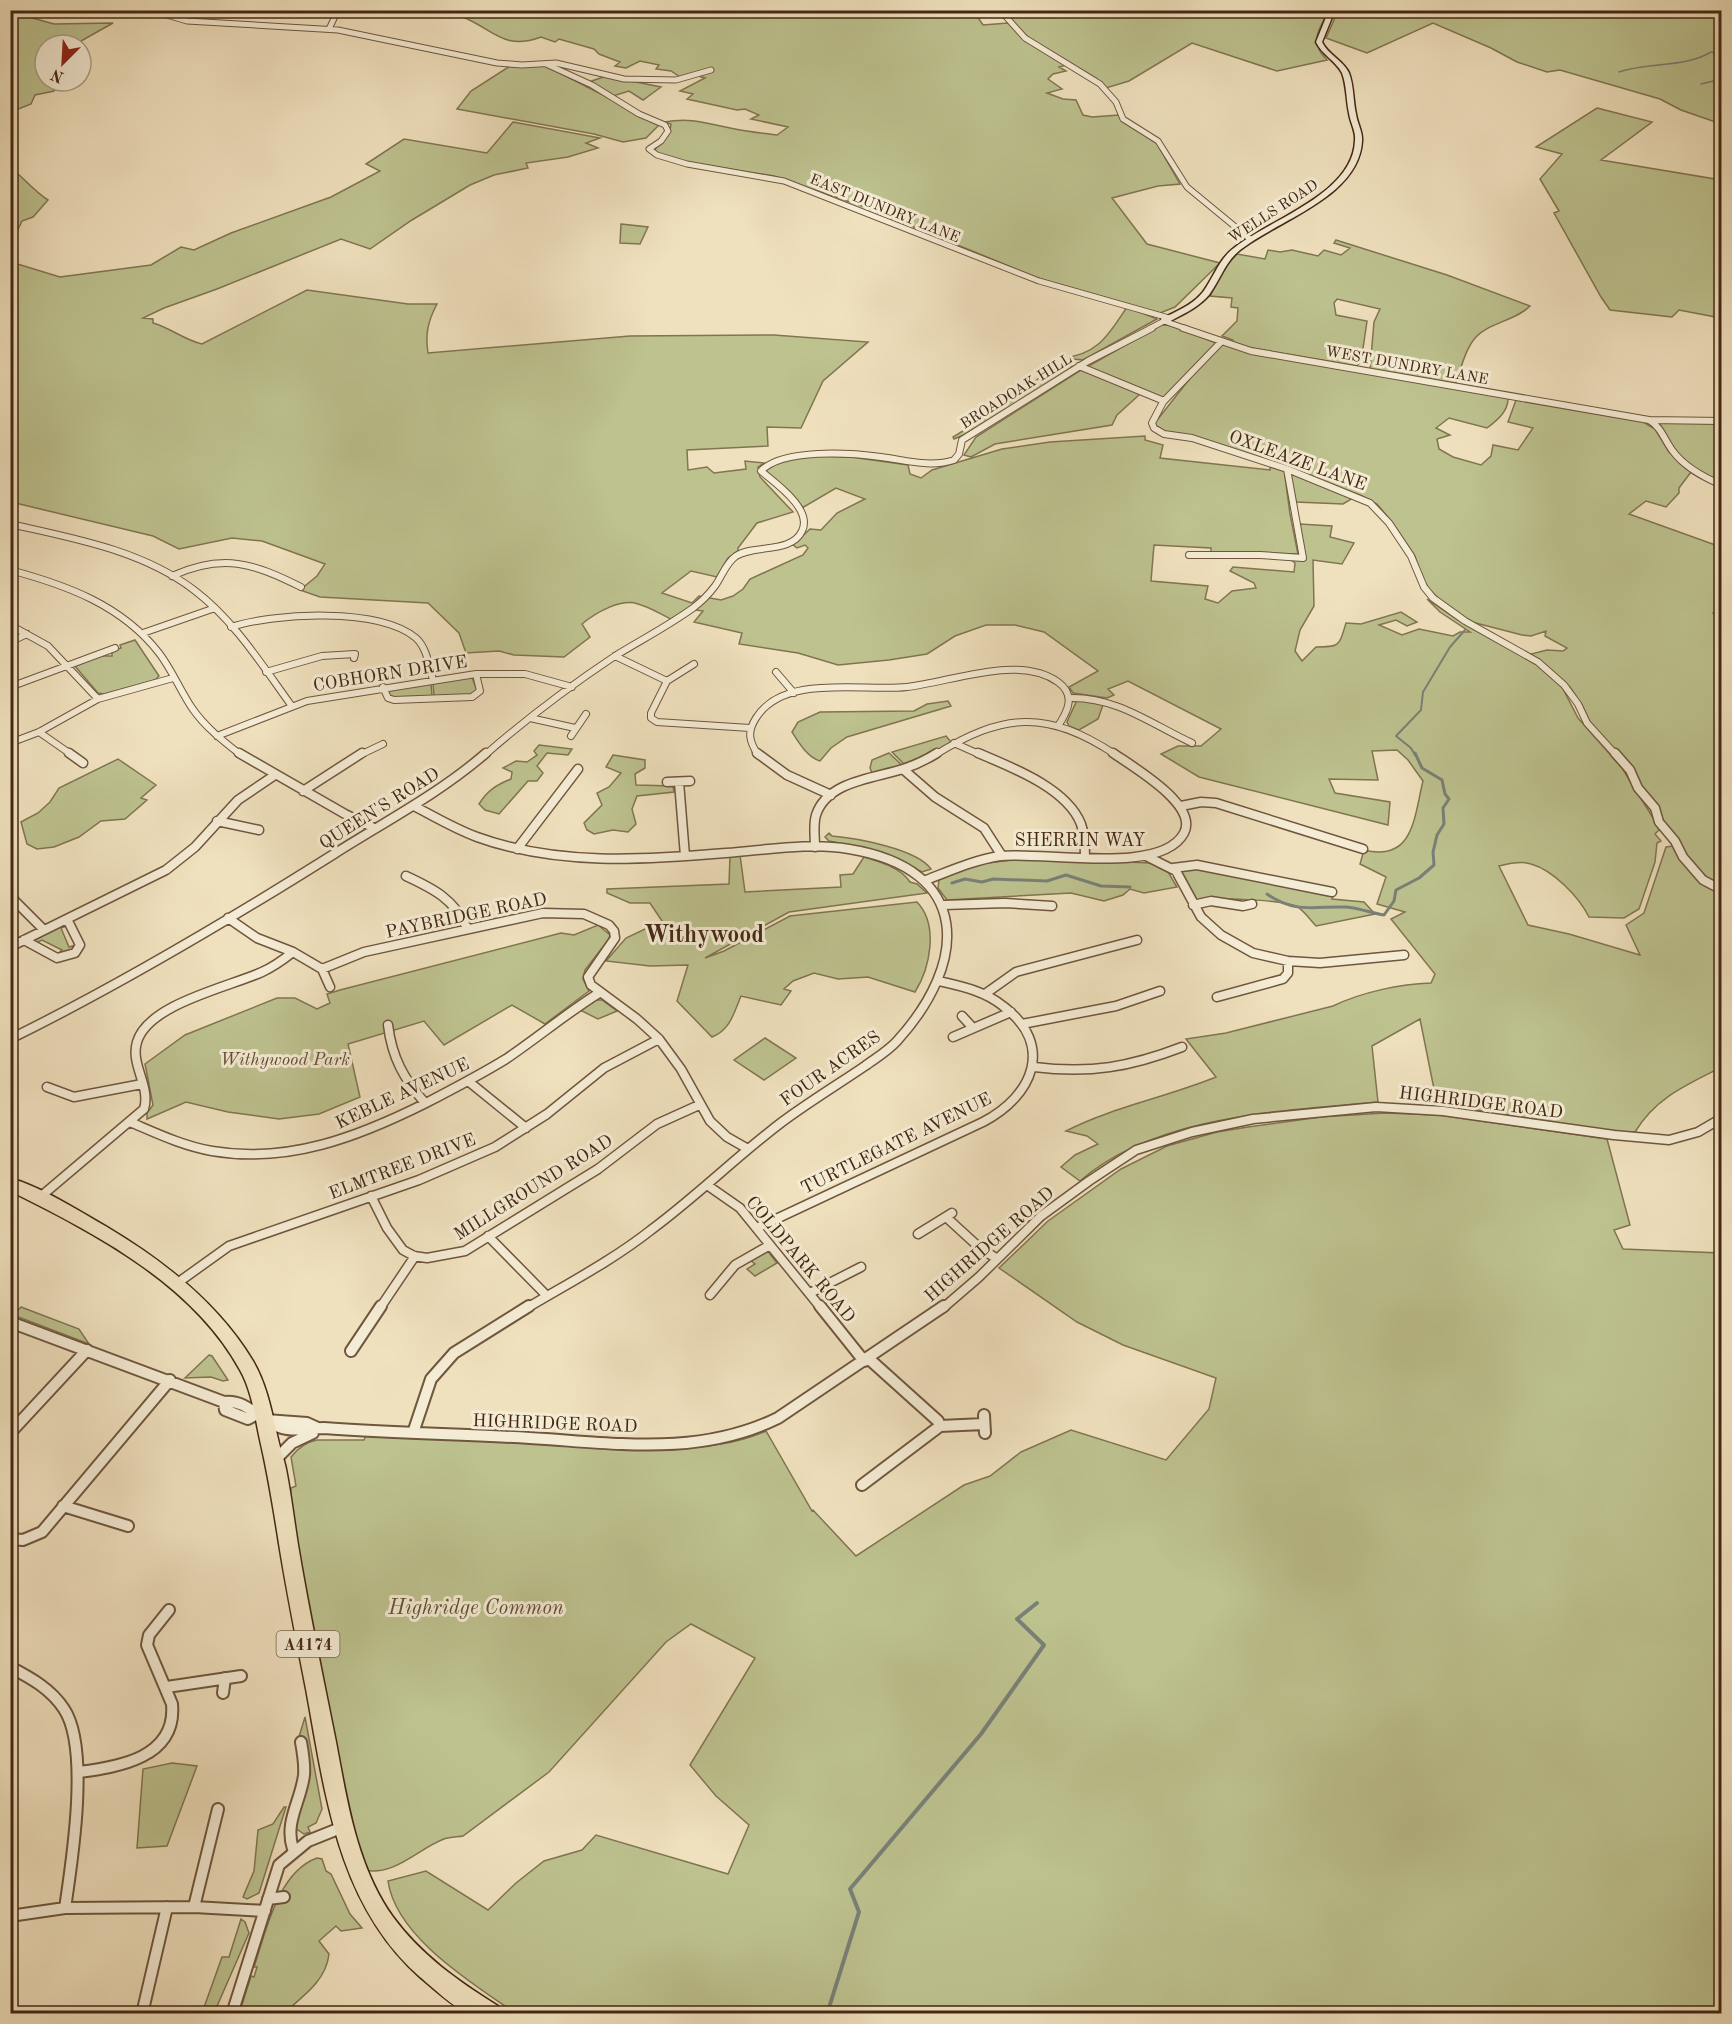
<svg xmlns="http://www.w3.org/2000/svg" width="1732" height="2024" font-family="'Old Standard TT',serif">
<rect width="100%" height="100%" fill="#f0e1be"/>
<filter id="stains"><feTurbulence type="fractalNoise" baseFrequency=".00333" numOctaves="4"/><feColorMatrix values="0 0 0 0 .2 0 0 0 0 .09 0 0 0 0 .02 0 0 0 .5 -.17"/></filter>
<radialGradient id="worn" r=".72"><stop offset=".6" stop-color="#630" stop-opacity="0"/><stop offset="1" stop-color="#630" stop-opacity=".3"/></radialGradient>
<path fill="#bdc28f" stroke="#807551" stroke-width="1.5" d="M952,10V14L975,13L983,25L1008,23L1019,34L1067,65L1059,67L1066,71L1053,74L1048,79L1062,89L1047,93L1063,99L1076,100L1083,115L1092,117L1119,115L1125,123L1156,142L1180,184L1158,186L1112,198L1147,244L1220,263L1175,307L1160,313L1038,278L870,209L774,176L686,162L653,152L670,130L671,124L664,122C694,117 707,124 735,129C749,132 763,133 777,135L788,127L751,119L759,115L745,109L737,110L687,99L693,94L680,91L705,78L698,76L683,79L671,71L656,69L659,65L640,61L626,68L615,66L620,62L599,54L594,49L559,39L555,42L541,37C504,51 494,30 463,17C455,13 448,13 441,11Z
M1002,11H1329C1318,30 1309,43 1327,60L1277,71L1192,43L1129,81L1106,88L1096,78L1029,38Z
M1338,11H1721V124L1681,110L1660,99L1560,70L1547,72L1517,62L1491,48L1433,23L1367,53L1326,38Z
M11,12L54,24L113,23L74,45H45V81H57V87L54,91L35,95L31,104L11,112Z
M544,65L660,124L646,138L623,142L594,134L457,109L471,91L510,66Z
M606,76L661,87L643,100L629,91L613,96L589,82Z
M1597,108L1652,122L1601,160L1721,180V318L1679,310L1672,317L1610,310L1601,297L1554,213L1559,211L1540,179L1562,154L1536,147Z
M513,122L600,138L586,143L598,148L568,157L526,163L528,168L494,175L470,185L412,220L370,249L341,239L217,289L164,308L143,318L153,319V323C171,328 184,340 202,344L307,290L408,304H437C428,321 425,334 428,353L630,336L774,335L868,342L823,381L801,428L767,427L768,446L687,450L688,470L707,467L714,473L746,469L745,461L764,463L758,467L760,477L793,512L757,523L738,548V551L728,558L717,577L691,571L662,593L692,603L699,596L721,600L733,596L743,589L750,579L803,555L808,548L805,545L797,548L793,545L810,529L821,530L837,513L865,499L836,488L802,508L789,491L764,472L775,461L816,456L851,457L908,465L910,474L921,478L932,470L1002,449L1050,442L1145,436V440L1163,445L1160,458L1270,470V465L1284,469L1290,514L1298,554L1211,552V548L1154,545L1151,581L1208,586L1205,599L1218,603L1232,591L1256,588L1254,583L1230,571L1233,567L1294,572L1295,563L1288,558L1304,560L1300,524L1332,526L1330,537L1354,543L1342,564L1313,560L1314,606L1300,630L1295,651L1302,661L1316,647C1340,647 1339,646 1346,623L1361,624L1401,612L1417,622L1407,626L1396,620L1379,625L1402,635L1419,629L1453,636L1460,632H1470L1440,612L1427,599L1458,620L1535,662L1562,687L1578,718L1622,768L1660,829L1655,834L1661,841L1657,843L1655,862L1639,909L1624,918L1589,917C1579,897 1553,870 1531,864C1523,861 1507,864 1499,866L1528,925L1569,934L1640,955L1626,925L1644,913L1666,847L1673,846C1684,869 1699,882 1721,893V907L1715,912L1722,913L1721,1072L1718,1069C1684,1086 1655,1099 1635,1132H1618L1437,1104L1420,1019L1372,1046L1378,1102C1282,1111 1156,1115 1080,1181L1061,1167L1075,1155L1098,1144L1087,1136L1066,1131C1113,1107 1167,1097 1216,1077L1186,1039L1226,1033L1333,1006C1362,992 1400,984 1431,983L1435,974L1391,919L1405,912L1377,904L1386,877L1360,864L1364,850C1414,862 1414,817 1423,781L1408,760L1397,750L1372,751L1378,780L1329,779L1335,793L1390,802L1388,825L1199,777L1161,754L1178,746H1201L1221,729L1128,681L1108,689L1114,695L1107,698L1073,693L1069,687L1098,671L1044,632L1015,625H986L955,636L927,654L889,660L838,665L798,653L739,644L742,633L694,622L703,611L689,609L673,620C662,615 650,607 638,604C621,598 595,613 582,624L590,637L564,657L514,655L499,651L466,653L459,633L428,603L320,597L300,590L317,576L325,564L262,541L232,538L179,549L153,536L11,502V262L60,277L151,265L181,247L194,250L231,233L331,197L380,171L366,164L404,139L487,153Z
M11,168C24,178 34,191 48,200L33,217L22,221L11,244Z
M621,224L648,227L640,244L620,243Z
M1336,240L1447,275L1530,306C1515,321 1490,322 1476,337C1465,349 1461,369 1455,385L1370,369L1374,322L1380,309L1337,299L1334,303L1336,315L1367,321L1361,362L1356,366L1234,345L1233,340L1222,336L1237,321L1238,308L1231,307L1232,298L1210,296L1224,268L1237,254L1265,259L1268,250L1280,252L1292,250L1318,256L1324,250L1341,255L1350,248L1334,243Z
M1127,307L1157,319L1083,360L1062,358C1098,355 1109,334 1127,307Z
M1161,325H1171L1216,343L1164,399L1087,367Z
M1222,344L1504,396L1508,399C1508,412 1496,421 1487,428L1449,418L1436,428L1450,435L1437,439L1439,449L1453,457L1481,465L1491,456L1493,445L1518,450L1533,428L1508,422L1516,400L1640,420L1655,429L1669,452L1691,472L1679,488V493L1666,507L1646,501L1629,514L1721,547V607L1713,613L1722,621L1721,887C1697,874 1667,838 1660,811L1591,724L1582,705L1570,687L1531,654L1547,650L1563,651L1567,648L1545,636L1546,631L1531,636L1522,635L1472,622L1440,600L1429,589L1421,575L1415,556L1392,522L1377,504L1362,496L1289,468L1160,431L1154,424L1199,367Z
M1061,362L1074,367L966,434L954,439L953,437L989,415Z
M1081,370L1140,394L1117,415L1112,425L995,444L971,457L964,455L976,437Z
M1659,423H1721V482C1705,474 1689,467 1677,452C1670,443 1666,432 1659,423Z
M1290,471L1355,497L1343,504L1296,502Z
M135,640L159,676L155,680L104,694L98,693L74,665L99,656H112V651L121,648L120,645Z
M472,677L477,691L472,695L434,696L433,683Z
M431,683L432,696L394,697L389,695L388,690Z
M1077,700L1104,702L1098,719L1079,730L1069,726L1067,722Z
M948,701L951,706L847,737L831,748L820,761C807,757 799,743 792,732L798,722L820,712L914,711L927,704Z
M946,736L951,742L938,751H933L906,766L892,752Z
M539,745L572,749L568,755L547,753L537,766L543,773L537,781H528L499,814L485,810L479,804C487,791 496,785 511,779L512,772L503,768L516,761L527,762L537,755L534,751Z
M889,753L904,767L872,773L870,768L872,760Z
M613,755L645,760V768L635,774L636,785L673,786L674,792L637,796L632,809L636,824L628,832L613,830L594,834L587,830L584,823L602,805L597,793L609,787L621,773L606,767Z
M118,759L156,785L141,798L147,800L125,819L101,821L79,837L54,847L37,849L27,844L21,822L38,813L50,802L59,788Z
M829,833L832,836C856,838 917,849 931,869L922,872L882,852L829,841L825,837Z
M740,855L745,892L841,887L840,875L853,874L864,857C881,862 901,868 910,882L917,884L927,893L789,912L705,958L724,951L790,916L917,902C939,925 930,968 915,992L868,977L838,979L814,973L793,981L784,989L791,991L781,1005L741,996C734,1013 730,1030 712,1037L677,1001L688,965L650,966L606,961L626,938L662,921L650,903H630L607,893V889L729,884L730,856Z
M1029,858L1151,863L1168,872L1177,887L1144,893L1130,889L1123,895L1104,901L1071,893L947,900L938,888L939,879L980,864Z
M1190,866L1334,894L1332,899L1364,902L1375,914L1316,926C1310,920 1303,909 1296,906C1281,900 1214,897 1197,900L1182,872Z
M65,924L67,926L61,928L69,947L76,945L73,951L57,955L62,950L42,940L36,943L33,941Z
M598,925L610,935L609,939L585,970L583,979L589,991L545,1024L512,1005L444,1045L424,1021L348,1044L360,1097L319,1114L279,1119L228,1112L186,1102L147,1119V1113L153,1105L145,1064L185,1035L277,998H295L317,1009L330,1003L327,994L340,990L561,933L574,935Z
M594,1000H602L617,1011L598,1019L578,1009Z
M765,1038L796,1058L764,1080L734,1060Z
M1385,1113L1439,1115L1607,1139L1630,1225L1614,1230L1623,1249L1721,1253V2013H515C472,1983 396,1937 388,1881L426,1871L488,1910L516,1883L544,1861L582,1850L596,1835L728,1874L749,1825L716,1796L690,1765L755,1658L691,1624L666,1642L549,1772L463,1836C457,1837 450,1837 444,1839C419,1848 394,1877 364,1870L352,1829L290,1508L291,1488L296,1486L291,1457C298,1448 306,1442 317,1440H364L366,1435L673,1449C706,1447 736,1444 766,1431L812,1511L813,1510L856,1556L964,1485L990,1476L1021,1452L1071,1430L1166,1460L1209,1409L1216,1378L1123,1345L1077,1322L999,1268L1048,1221L1121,1169L1167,1146L1217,1132L1248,1127L1321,1117Z
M767,1250L777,1263L755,1276L747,1269L755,1264L750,1260Z
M21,1307L79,1329L89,1344L13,1315Z
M209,1355L212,1356L228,1380L223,1381L211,1377L185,1378Z
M305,1717L322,1809L316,1823L308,1827L310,1832L304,1834L295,1828L309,1767L304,1738L298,1740Z
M172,1763L197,1766L167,1846L137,1848L143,1769Z
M284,1807H286L259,1893L247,1899L243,1897L254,1871L258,1830L273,1824Z
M317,1858L322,1859L326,1871L331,1874L350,1914L362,1928L341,1931L336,1926L319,1941L329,1954C326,1981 303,1996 284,2013L239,2014L251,1976L254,1977L257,1967H254C266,1931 278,1872 317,1858Z
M241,1919L245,1922L249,1933L214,2013H202L222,1957H229Z"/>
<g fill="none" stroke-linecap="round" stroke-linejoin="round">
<path stroke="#798077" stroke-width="1.5" d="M1619,72C1648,62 1685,68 1711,52L1722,55
M1701,84L1722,79"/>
<path stroke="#798077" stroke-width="2" d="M1415,755L1411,748L1396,736L1421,710L1423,692L1450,647L1465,630"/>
<path stroke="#798077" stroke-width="3" d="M952,883L965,879L982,882L993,879L1047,881L1066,875L1101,886L1130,887
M1267,894C1295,914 1315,906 1346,907C1359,908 1371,913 1384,915L1394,901L1396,890L1419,878L1434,865L1433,852L1437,835L1444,824L1443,808L1449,799L1445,794L1442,780L1422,768L1415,753"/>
<path stroke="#798077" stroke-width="4" d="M827,2014L859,1912L850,1889L981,1734L1044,1645L1017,1619L1037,1603"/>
<defs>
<path id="street-far3" d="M150,10L187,21L338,30L497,63L522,65L556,63L624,79L676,80L711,70
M1000,10L1025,38L1100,84L1116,102L1123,119L1158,141L1187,187L1250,239
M329,29L338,10
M546,64L592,85L639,114L665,125L668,131L661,141L649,149L657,155L687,164L784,181L1039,281L1169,318
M1149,329L1164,321L1187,329"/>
<path id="street-far2" d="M1183,328L1251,351L1649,420C1661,427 1664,439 1672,450C1684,467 1703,477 1722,485
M1221,342L1163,402L1152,423L1154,428L1164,434L1192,438L1287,469L1370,503L1389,523L1411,556L1424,587L1433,598L1465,621L1538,662L1564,685L1578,704L1587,723L1616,755
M1079,366L1164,401
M1649,420L1722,421
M10,524C72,538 142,550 194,590C234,620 262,665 291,705
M1189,555H1260L1303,558L1287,469
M10,570C66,585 122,605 159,653C172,670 180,690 192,708C205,727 223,741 241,755
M172,576C223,553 253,563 301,587
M10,625L48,646L98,699
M231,627C274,613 379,607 416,638C427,648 429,666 433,680
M143,633L215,608
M10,642L27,634
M615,656L667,681L651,713V718L657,722L750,728
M266,672L322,656L355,654L354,658
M776,672L794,693
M667,681L694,664
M10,687L115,648
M383,687L388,698L394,700L472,697L480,691L476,674
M1070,698C1117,697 1151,724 1192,743
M530,718L575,728
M39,732L72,755
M217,736L307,701L476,674H525L572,687
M571,736L586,714
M10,743L39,732L98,699L173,678
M954,743L981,755
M360,755L383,744
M485,755C526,719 570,686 615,656C641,640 668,626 693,608C701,602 709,594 715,586C722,576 726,563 736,556C755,544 791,554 802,531C813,509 775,483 761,471C783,448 851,453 881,457C905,460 930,468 954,460L959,454L962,440L1088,361L1152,328
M758,755C749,741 747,732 756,718C784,673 863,692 907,687C951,682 1019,654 1058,682C1076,695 1068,711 1058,726
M935,755C1003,713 1047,709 1116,755"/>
<path id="street-far1" d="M69,753L83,763
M239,753L345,814L374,828
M757,753L787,775L831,795
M978,753C1011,767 1067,788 1081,824C1085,835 1085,846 1085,857
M1615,753L1630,770L1638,788L1655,808L1659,822L1675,841L1683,857L1703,880L1722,890
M904,770L935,797L984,828L1002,856
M667,782L690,781
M679,782L685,856
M303,791L362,753
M414,806C435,817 455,829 477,837C557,866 643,860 726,853C767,850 809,842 849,849C972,869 969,962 897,1041C888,1051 876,1058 865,1066C837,1085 809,1102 782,1122C737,1156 697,1196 651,1230C613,1260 569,1283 527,1308
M1181,806L1201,802L1216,803L1363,849
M217,821L259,830
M815,847C815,836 813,825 816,815C827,781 875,778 903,769C915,765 926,760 937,753
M517,849L578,769
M1148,857L1176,871L1201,917L1221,935L1253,953L1288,961L1320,963L1404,955
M1173,868L1197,865L1332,892
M406,876C434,889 454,899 467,928
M926,880C950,871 974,860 1000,856C1043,851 1161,876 1184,833C1199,805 1133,767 1113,753
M10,896L44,930
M944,905L1005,903L1052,906
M1193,905L1211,901L1243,906L1252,904
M228,918L257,938L293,952L322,969L330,987
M24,940L57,958L75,953L80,945L67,919
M10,947L166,870L195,847L238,800L275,775
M322,969L364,952L543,913L584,914L609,925L614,931L615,938L588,977L591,985L637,1019L659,1039L681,1069L710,1121L727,1137L748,1149
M985,994L1016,972L1137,940
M1217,997L1283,979L1288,973V961
M962,1016L973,1028
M1022,1024L1116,1006L1160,991
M388,1025C392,1058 404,1079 425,1103
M953,1037L1011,1012
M10,1039C122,984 229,920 334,854C386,821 440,793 486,753
M1034,1067C1090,1074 1130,1067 1182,1047
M468,1081L526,1128
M47,1087L74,1097L142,1084
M130,1122C156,1133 183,1146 212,1151C288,1164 358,1137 426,1103C453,1089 480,1075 506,1059C537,1038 567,1013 599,993
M707,1185L740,1208L821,1308
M371,1196L387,1228L403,1250L414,1256L427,1258L465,1251L598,1169L657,1124L699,1105
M39,1198L144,1109C151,1086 130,1065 137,1042C148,1004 229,987 262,972C273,967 283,960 293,952
M946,1217L981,1249L996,1258
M757,1228L983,1122C1033,1096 1055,1045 1003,1006C985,991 961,986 939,981
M918,1234L952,1213
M488,1236L547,1296
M176,1284L229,1246L419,1180L495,1147L547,1114L604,1068L659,1039
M810,1293L861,1267
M710,1295L735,1265L770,1245
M380,1308L415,1256
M943,1308L979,1277L1041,1216L1089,1181L1136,1150L1192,1132L1253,1119L1376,1107L1443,1111L1614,1135L1669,1140L1698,1132L1722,1118"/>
<path id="street" d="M820,1306L864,1361
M10,1322L224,1402C248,1399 260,1422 282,1428C295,1432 310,1428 324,1428C393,1433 461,1434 530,1438C616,1443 698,1457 778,1418L944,1306
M351,1351L381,1306
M224,1402L225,1410L248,1419L255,1415
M984,1415L985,1433
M266,1420L307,1423L318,1428
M940,1426L984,1424
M10,1433L87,1350
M413,1433L431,1379L454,1353L529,1306
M275,1460L292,1443L313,1433
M862,1485L940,1426L938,1421L868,1358
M63,1506L128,1526
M10,1539L23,1540L42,1532L170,1380
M10,1667C31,1678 51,1689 64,1709C90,1748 72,1861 65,1908
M167,1687L241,1676
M223,1693L225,1678
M79,1772C118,1767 177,1758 172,1704L147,1645L149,1635L169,1610
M293,1849C284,1822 301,1801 304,1775C305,1764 303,1753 301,1742
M268,1899L284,1897
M194,1907L218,1809
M10,1916L65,1908L194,1907L265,1911
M142,2014L167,1907
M232,2014L279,1865L308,1841L343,1827"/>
<path id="secondary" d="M1329,10H1335L1322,42C1328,55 1343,60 1349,73C1354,86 1353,101 1356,114C1357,123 1363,132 1362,141C1359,197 1278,220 1240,250C1225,262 1220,280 1209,295C1198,308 1181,315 1167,323H1161V319C1175,312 1193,305 1203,292C1214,277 1219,259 1234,248C1270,219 1354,194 1355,140C1356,131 1350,122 1349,113C1346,100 1347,86 1342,73C1336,61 1322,55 1316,42Z"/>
<path id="highway" d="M10,1178C44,1188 77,1210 107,1227C164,1261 219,1304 253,1361C267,1385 272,1413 278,1439C280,1449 284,1459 286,1469C291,1494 294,1520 298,1545C309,1611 323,1677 336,1742C347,1801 357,1867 393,1917C421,1955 458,1981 498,2006L501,2014C492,2014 478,2016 470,2014C456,2010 431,1986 420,1977C337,1904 325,1792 306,1689C296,1637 285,1584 277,1531C272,1500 267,1470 260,1440C255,1417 252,1391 240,1370C193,1284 95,1233 10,1191Z"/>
</defs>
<use href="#street-far3" stroke="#6f563e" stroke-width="7"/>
<use href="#street-far2" stroke="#6f563e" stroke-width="8"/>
<use href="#street-far1" stroke="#6f563e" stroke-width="11"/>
<use href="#street" stroke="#6f563e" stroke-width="14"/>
<use href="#secondary" stroke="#442813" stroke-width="3"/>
<use href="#highway" stroke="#442813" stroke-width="3"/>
<use href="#street-far3" stroke="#f5ecd5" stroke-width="5"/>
<use href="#street-far2" stroke="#f5ecd5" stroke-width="6"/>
<use href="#street-far1" stroke="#f5ecd5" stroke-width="8"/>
<use href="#street" stroke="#f5ecd5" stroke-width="10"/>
<use href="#secondary" fill="#f5ecd5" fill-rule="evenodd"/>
<use href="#highway" fill="#f0e1be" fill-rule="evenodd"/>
</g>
<g text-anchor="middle" stroke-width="6" stroke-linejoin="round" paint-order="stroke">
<g font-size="15" fill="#442813" stroke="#f5ecd5">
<text transform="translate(885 208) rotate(22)" y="5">EAST DUNDRY LANE</text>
<text transform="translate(1273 211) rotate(-33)" y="5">WELLS ROAD</text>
<text transform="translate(1407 365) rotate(10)" y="5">WEST DUNDRY LANE</text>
<text transform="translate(1016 391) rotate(-32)" y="5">BROADOAK HILL</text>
</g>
<rect fill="#f5ecd5" stroke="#79634d" stroke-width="1.5" x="276.5" y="1631" width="63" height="26" rx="4.5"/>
<g font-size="16" font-weight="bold" fill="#442813">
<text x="308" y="1650">A4174</text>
</g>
<g font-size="18" fill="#442813" stroke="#f5ecd5">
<text transform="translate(1298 460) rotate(20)" y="6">OXLEAZE LANE</text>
<text transform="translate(390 673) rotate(-9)" y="6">COBHORN DRIVE</text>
<text transform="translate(379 808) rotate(-32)" y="6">QUEEN'S ROAD</text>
<text x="1080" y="846">SHERRIN WAY</text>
<text transform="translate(466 915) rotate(-12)" y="6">PAYBRIDGE ROAD</text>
<text transform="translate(830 1068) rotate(-35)" y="6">FOUR ACRES</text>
<text transform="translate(402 1093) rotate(-25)" y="6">KEBLE AVENUE</text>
<text transform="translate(1481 1102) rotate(7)" y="6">HIGHRIDGE ROAD</text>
<text transform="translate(896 1143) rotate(-26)" y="6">TURTLEGATE AVENUE</text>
<text transform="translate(402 1166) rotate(-21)" y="6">ELMTREE DRIVE</text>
<text transform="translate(533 1187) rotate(-32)" y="6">MILLGROUND ROAD</text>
<text transform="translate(989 1244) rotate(-41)" y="6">HIGHRIDGE ROAD</text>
<text transform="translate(801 1259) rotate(50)" y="6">COLDPARK ROAD</text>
<text transform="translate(555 1423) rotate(2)" y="6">HIGHRIDGE ROAD</text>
</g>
<g font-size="18" font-style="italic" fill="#624e32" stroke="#f5ecd5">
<text x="285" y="1065">Withywood Park</text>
</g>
<g font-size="21" font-style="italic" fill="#624e32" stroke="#f5ecd5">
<text x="476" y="1614">Highridge Common</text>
</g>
<g font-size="24" font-weight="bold" fill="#442813" stroke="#f5ecd5">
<text x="704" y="942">Withywood</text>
</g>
</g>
<rect width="1732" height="2024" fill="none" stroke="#f0e1be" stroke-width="36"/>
<rect x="12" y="12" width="1708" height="2000" fill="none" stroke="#442813" stroke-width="3"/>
<rect x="18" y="18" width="1696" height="1988" fill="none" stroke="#442813" stroke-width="1.5"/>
<g transform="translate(63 63) rotate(204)"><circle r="28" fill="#f5ecd5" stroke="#ae9e87" stroke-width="1.5"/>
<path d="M0-4.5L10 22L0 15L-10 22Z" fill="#8f2418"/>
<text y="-9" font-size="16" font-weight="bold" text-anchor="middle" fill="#442813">N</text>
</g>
<rect width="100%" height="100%" filter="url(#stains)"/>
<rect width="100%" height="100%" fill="url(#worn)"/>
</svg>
